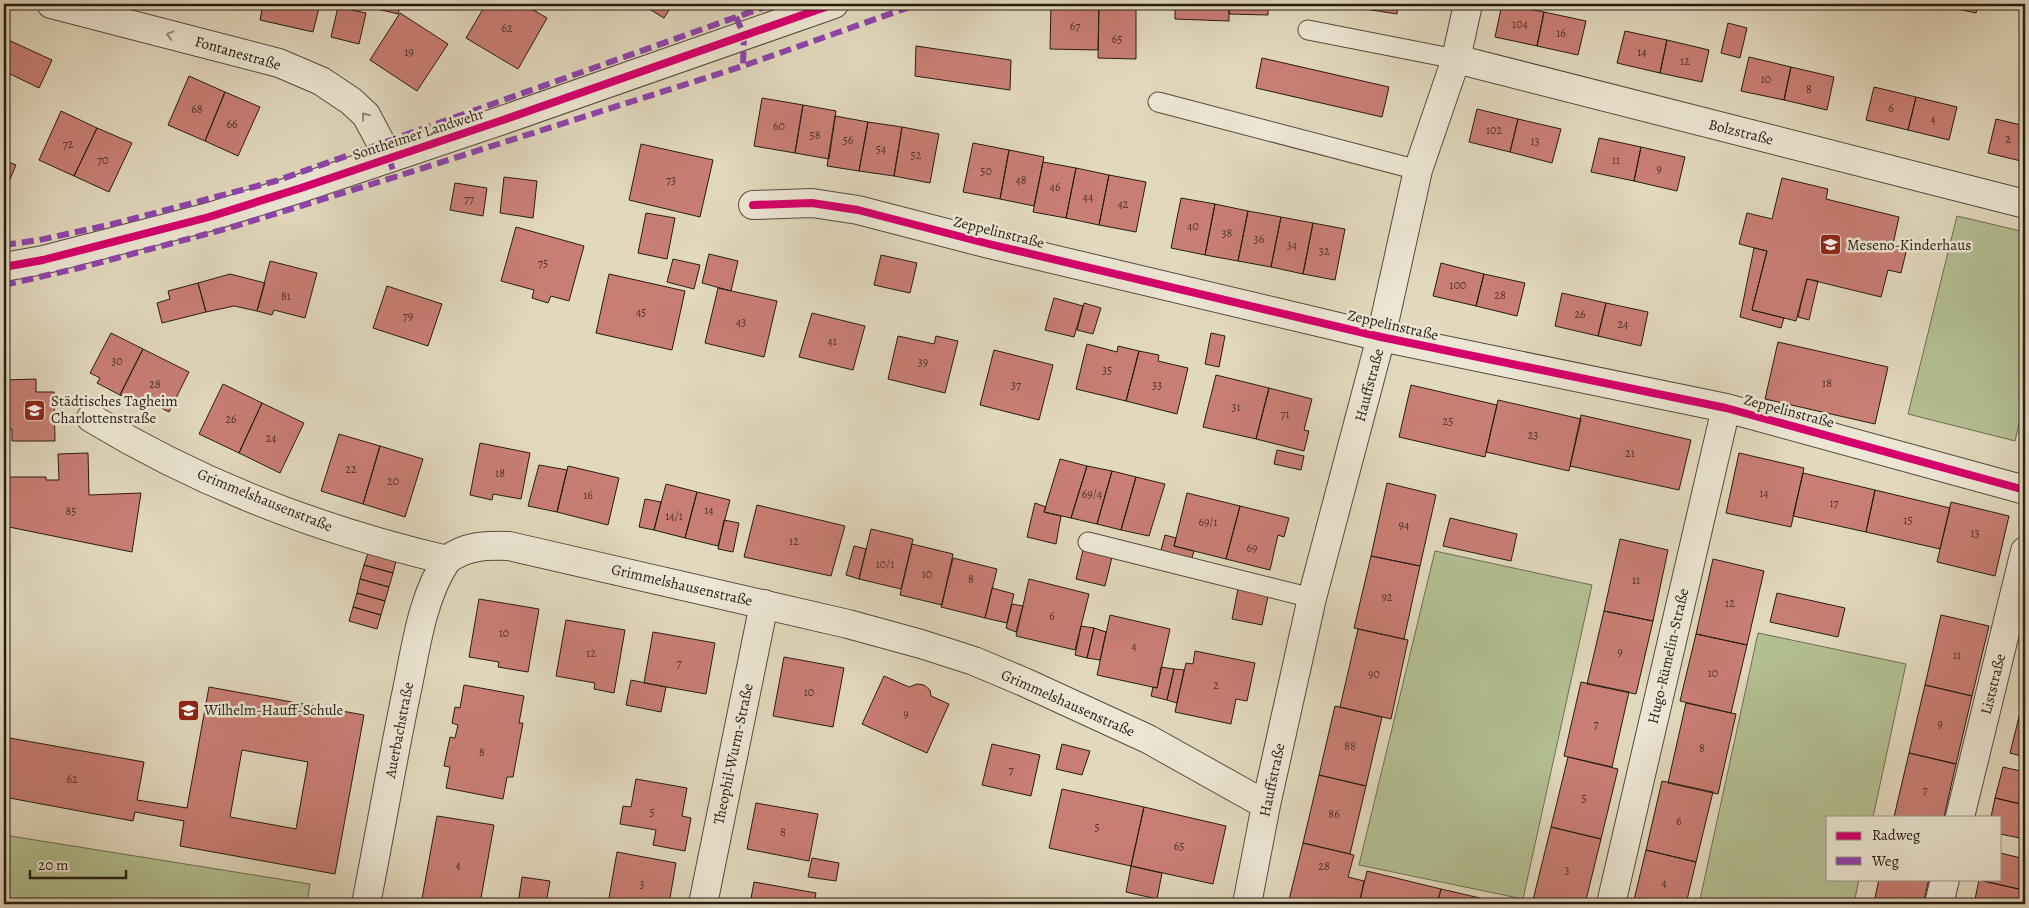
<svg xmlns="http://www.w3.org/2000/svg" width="2029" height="908" font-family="Alegreya,serif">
<rect width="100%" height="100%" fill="#e2d8bd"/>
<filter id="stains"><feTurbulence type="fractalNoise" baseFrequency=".004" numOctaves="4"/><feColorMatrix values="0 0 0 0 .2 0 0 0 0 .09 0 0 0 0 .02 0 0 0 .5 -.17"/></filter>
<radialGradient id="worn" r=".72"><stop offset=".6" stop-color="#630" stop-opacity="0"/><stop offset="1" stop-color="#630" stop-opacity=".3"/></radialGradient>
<path fill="#b3bf92" stroke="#6c6e52" d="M1957,216L2025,232V399L2015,441L1908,414Z
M1435,551L1592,585L1523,899L1359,865Z
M1758,633L1906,664L1873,817H1828V879H1859L1854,904H1699Z
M4,835L310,884L307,904H4Z"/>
<path fill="#c97e74" stroke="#261c13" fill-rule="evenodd" d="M213,4H239L237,10Z
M263,4H320L313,32L260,20Z
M370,4H401L398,14L369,7Z
M486,4H523L547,18L518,69L466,38Z
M641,4H673L664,18Z
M1051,4H1099L1098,50L1050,49Z
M1099,4H1136V59L1098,58Z
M1175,4H1229V21L1175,19Z
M1229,4H1268V15L1229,14Z
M1333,4H1359V8Z
M1359,4H1398L1397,14L1359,8Z
M1502,4L1544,12L1537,46L1495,37Z
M1934,4H1979L1976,13Z
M338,7L366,13L359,44L331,37Z
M1544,12L1586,21L1578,55L1537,46Z
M400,13L448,44L417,91L370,60Z
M1728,23L1747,28L1740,58L1721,53Z
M1625,31L1667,40L1660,73L1617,63Z
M4,38L52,60L39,88L4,71Z
M1667,40L1709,50L1702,82L1660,73Z
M916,46L1011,60L1010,90L915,76Z
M1749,57L1791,67L1784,100L1741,91Z
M1262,58L1389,87L1382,117L1256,88Z
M1791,67L1834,77L1827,110L1784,100Z
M189,76L225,92L205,141L168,125Z
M1874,87L1916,97L1908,130L1866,120Z
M225,92L260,107L238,156L205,141Z
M1916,97L1957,107L1949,140L1908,130Z
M762,98L803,105L795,153L754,146Z
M803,105L836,111L829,159L795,153Z
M1477,109L1518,119L1510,152L1469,142Z
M61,111L97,128L74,176L39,160Z
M835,116L868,122L859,171L827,166Z
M1518,119L1561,129L1552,163L1510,152Z
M1996,119L2025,126V162L1988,153Z
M868,122L902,127L894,176L859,171Z
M902,127L939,134L930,183L894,176Z
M97,128L132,143L109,192L74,176Z
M1599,138L1641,147L1634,181L1591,172Z
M973,143L1009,150L1000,199L963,192Z
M641,144L713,160L700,217L629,200Z
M1641,147L1685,157L1677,191L1634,181Z
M1009,150L1044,157L1034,206L1000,199Z
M4,160L16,165L4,193Z
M1043,162L1076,168L1066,218L1033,212Z
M1076,168L1109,175L1099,225L1066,218Z
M1109,175L1146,182L1136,232L1099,225Z
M504,177L537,181L533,218L500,213Z
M1782,178L1828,189L1826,199L1899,217L1893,244L1907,248L1901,273L1888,270L1881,297L1807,279L1796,321L1752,310L1767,251L1739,244L1747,213L1772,219Z
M455,183L487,188L483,216L450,210Z
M1181,198L1215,204L1205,255L1171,248Z
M1215,204L1248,211L1238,261L1205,255Z
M1248,211L1281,217L1271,267L1238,261Z
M646,213L675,218L667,259L638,253Z
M1281,217L1313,223L1303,274L1271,267Z
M1313,223L1345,229L1335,280L1303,274Z
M516,227L584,246L569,301L551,296L548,303L532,298L534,290L501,281Z
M1754,248L1767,251L1752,310L1784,318L1781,328L1740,317Z
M709,254L738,261L731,291L702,283Z
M881,255L917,263L910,293L874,285Z
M673,259L700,265L694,289L667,282Z
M270,261L317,273L305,318L274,310L272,315L257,311Z
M1441,263L1484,274L1476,306L1433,296Z
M230,274L265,283L257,311L234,306L206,312L198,283Z
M609,274L685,291L672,350L596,333Z
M1484,274L1525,283L1517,316L1476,306Z
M1807,279L1818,281L1809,320L1798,317Z
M198,283L206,312L162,323L157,303L170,299L168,291Z
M387,286L442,304L428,346L373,328Z
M718,288L777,301L764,357L705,343Z
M1562,293L1606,303L1598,336L1555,326Z
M1054,298L1083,306L1074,337L1045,330Z
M1084,303L1101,308L1093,334L1077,330Z
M1606,303L1648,312L1641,346L1598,336Z
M812,313L865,326L853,370L799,357Z
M111,333L143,349L120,395L97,383L100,378L90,373Z
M1211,333L1225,336L1219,367L1205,364Z
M898,336L934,344L936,336L958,341L945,393L888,379Z
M1778,342L1888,367L1875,424L1765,399Z
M1087,344L1117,352L1118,346L1139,351L1126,401L1076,389Z
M143,349L189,372L169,412L150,402L147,408L120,395Z
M994,350L1053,365L1039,420L980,405Z
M1139,351L1159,355L1158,361L1188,368L1177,414L1126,401Z
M1216,375L1269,388L1256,439L1203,427Z
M36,379V392H54L55,441H12V429H4V380Z
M223,384L262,403L239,453L199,434Z
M1411,385L1497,405L1485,457L1399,437Z
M1269,388L1312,399L1304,430L1309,431L1304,451L1256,439Z
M1498,400L1581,419L1569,471L1486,452Z
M262,403L304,423L280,473L239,453Z
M1581,415L1691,440L1679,490L1570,466Z
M339,434L380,446L363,504L321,491Z
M480,443L530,453L521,499L493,494L492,500L470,495Z
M380,446L423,459L405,517L363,504Z
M1277,450L1304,456L1301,470L1274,464Z
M88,453L89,495L141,493L132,552L4,526V477H46V480H59L58,454Z
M1739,453L1804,468L1791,527L1726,513Z
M1060,459L1087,466L1071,518L1044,512Z
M539,465L567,470L557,512L528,506Z
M568,466L619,478L608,525L557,512Z
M1087,466L1112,471L1097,524L1071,518Z
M1112,471L1136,477L1121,530L1097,524Z
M1803,473L1875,490L1866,532L1793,516Z
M1136,477L1165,484L1149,536L1121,530Z
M1387,483L1436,495L1420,566L1371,556Z
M666,484L697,492L685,538L654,530Z
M1875,490L1950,508L1940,549L1866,532Z
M697,492L730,500L718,546L685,538Z
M1187,493L1240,506L1226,559L1174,546Z
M645,499L661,502L654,530L639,527Z
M1951,502L2009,516L1995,576L1937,562Z
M1035,503L1046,507L1044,512L1061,516L1056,544L1027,537Z
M757,505L845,526L831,576L744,557Z
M1240,506L1289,518L1284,537L1278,535L1270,570L1226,559Z
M1450,518L1517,534L1511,561L1443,546Z
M724,520L739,523L733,552L718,549Z
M871,529L913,539L901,589L859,579Z
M1165,535L1176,538L1174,546L1194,551L1191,561L1160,554Z
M1620,539L1668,550L1653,621L1604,611Z
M912,544L953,554L942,605L900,595Z
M854,546L866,549L859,579L846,575Z
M1083,550L1112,557L1105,586L1076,579Z
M368,553L396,561L393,573L364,565Z
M1371,556L1420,566L1404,639L1354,628Z
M953,558L997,569L985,618L941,607Z
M1713,559L1764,571L1747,645L1696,634Z
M364,565L393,573L389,587L360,579Z
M360,579L389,587L385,601L357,593Z
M1029,579L1089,594L1075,650L1016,636Z
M992,588L1014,594L1007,623L985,618Z
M1238,589L1268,596L1262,625L1232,619Z
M357,593L385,601L381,615L353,607Z
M1777,593L1845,608L1838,637L1770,622Z
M479,599L539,609L528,672L498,667L499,662L469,657Z
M1012,604L1023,606L1016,632L1006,628Z
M353,607L381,615L377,629L349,621Z
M1604,611L1653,621L1636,694L1587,684Z
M1110,615L1170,629L1157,688L1097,675Z
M1941,615L1989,626L1972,696L1925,685Z
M566,620L625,630L614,693L594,689L595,683L556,676Z
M1081,626L1094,628L1087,658L1075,655Z
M1094,628L1106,632L1100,660L1087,658Z
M1358,629L1408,640L1391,719L1340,707Z
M653,632L715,643L706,694L644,683Z
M1696,634L1747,645L1731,713L1680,701Z
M1195,651L1255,663L1247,701L1236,699L1231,724L1175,712L1186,663L1193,664Z
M784,657L844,668L833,727L773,716Z
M1161,667L1174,669L1167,700L1151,696L1153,687L1157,688Z
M1174,669L1184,670L1177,703L1167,700Z
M884,676L909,687L917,684L924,685L930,690L931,696L949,704L927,753L862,724Z
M631,680L666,687L661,712L626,705Z
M1581,682L1629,692L1612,767L1564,756Z
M464,685L524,696L519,723H523L513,777H507L503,799L446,788L450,767L444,766L450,737L455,738L458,725L452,723L455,707L460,708Z
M1925,685L1972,696L1956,764L1909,753Z
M209,687L364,715L335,874L180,846L184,821L135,812L133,821L4,797V737L144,762L137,800L187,808ZM242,750L308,762L296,829L230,817Z
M2025,691V723L2018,721Z
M1686,703L1736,714L1718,794L1668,783Z
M1335,706L1382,717L1366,786L1319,775Z
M2018,721L2025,723V757L2010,753Z
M992,744L1040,755L1031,796L982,785Z
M1062,744L1090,751L1082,775L1056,769Z
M1909,753L1956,764L1944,817H1894Z
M1568,757L1618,769L1601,839L1551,827Z
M2003,767L2025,772V805L1995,798Z
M1319,775L1366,786L1350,854L1303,843Z
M636,779L687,788L682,816L691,818L685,851L653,845L656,830L620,824L623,806L631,807Z
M1662,781L1713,792L1696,862L1646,850Z
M1062,789L1144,807L1131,866L1049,848Z
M1995,798L2025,805V839L2000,834V817H1991Z
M756,803L818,814L809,861L747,849Z
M1144,807L1226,826L1213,884L1131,866Z
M437,816L494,825L480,904H421Z
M1551,827L1601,839L1585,904H1550L1533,900Z
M1303,843L1354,855L1348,877L1364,881L1359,904H1288Z
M1646,850L1696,862L1686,904H1633Z
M617,852L676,863L669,904H608Z
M2000,853L2025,859L2023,890L1979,880L2000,879Z
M812,858L839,863L836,881L808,877Z
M1131,866L1162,873L1157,899L1126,892Z
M1367,871L1441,889L1437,904H1359Z
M522,877L550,881L546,904H518Z
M1879,879H1929L1923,904L1874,903Z
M1979,880L2023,890L2020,904H1974Z
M754,882L816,893L814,904H750Z
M1441,889L1506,904H1437Z"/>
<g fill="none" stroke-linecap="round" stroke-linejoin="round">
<defs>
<path id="service" d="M1308,30L1456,59
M1158,102L1418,170
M1088,542L1312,598"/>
<path id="minor" d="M51,4L279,63L321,81L351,101L366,115L389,158
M1456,59L2025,204
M753,205L812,203L858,210L989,244L1381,337L1726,408L2025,490
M91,418C200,484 323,531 447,560C465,546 486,545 509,546L848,624L921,644L974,661L1024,682L1148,739L1266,805
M1960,817L2025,551
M366,904C380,833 392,762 407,690C416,647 422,597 447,560
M703,904L764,604
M1247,904L1266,805L1312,598L1381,337L1418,170L1456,59L1468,4
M1611,904L1726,408
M1939,904L1945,879"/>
<path id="tertiary" d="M4,267L43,260L209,217L301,188L503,120L834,4"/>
</defs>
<use href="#service" stroke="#554b3e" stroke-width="21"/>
<use href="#minor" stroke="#554b3e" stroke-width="30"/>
<use href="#tertiary" stroke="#554b3e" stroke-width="30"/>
<use href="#service" stroke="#ece6d4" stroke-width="19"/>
<use href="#minor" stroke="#ece6d4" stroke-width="28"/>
<use href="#tertiary" stroke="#ece6d4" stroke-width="28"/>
<path stroke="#8e44ad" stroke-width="6" stroke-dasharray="12 6" stroke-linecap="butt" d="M736,17L744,35L743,66
M389,158L395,177
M4,245L39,240L113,224L276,181L773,4
M4,285L79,268L229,228L395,177L743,66L918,4"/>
<defs>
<path id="cycleway" d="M753,205L812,203L858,210L989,244L1381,337L1726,408L2025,490
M4,267L43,260L209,217L301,188L503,120L834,4"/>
</defs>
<use href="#cycleway" stroke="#ece6d4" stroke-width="11"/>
<use href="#cycleway" stroke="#d6006c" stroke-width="8"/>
</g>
<defs><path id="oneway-chevron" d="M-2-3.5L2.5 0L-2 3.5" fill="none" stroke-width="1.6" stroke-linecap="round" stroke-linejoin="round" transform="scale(1.25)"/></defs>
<g stroke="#938b7d">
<use href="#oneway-chevron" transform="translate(170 35) rotate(-165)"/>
<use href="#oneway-chevron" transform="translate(365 116) rotate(-129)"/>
</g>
<defs>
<symbol id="school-square" viewBox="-11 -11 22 22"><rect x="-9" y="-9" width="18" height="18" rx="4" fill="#8f2418" stroke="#ece6d4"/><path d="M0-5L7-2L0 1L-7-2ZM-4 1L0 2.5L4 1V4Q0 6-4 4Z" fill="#fff"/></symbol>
</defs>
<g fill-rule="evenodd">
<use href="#school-square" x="1818" y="232" width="25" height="25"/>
<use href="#school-square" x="22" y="398" width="25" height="25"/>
<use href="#school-square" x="176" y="698" width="25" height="25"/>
</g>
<g text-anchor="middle" stroke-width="5" stroke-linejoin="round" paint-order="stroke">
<g font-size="12" fill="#4f342b">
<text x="1520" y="28">104</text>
<text x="1075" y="30">67</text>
<text x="507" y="32">62</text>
<text x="1561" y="37">16</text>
<text x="1117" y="43">65</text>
<text x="409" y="56">19</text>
<text x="1642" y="56">14</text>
<text x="1685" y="65">12</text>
<text x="1766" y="83">10</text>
<text x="1809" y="93">8</text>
<text x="1891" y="112">6</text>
<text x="197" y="113">68</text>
<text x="1933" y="123">4</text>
<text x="232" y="128">66</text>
<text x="779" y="130">60</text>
<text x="1494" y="134">102</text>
<text x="815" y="139">58</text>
<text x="2008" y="143">2</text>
<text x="848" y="144">56</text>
<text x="1535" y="145">13</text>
<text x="68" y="148">72</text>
<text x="881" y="153">54</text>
<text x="916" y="159">52</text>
<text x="103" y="164">70</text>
<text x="1616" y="164">11</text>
<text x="1659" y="173">9</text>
<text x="986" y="175">50</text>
<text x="671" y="184">73</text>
<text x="1021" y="184">48</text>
<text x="1055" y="191">46</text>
<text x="1088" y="201">44</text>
<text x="469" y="203">77</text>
<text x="1123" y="208">42</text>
<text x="1193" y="230">40</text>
<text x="1227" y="237">38</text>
<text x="1259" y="243">36</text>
<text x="1292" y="249">34</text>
<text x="1324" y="255">32</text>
<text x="543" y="267">75</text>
<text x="1458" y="289">100</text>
<text x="1500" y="299">28</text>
<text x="286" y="300">81</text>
<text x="641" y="316">45</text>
<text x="1580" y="318">26</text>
<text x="408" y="320">79</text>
<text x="741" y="326">43</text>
<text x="1623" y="328">24</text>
<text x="832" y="345">41</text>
<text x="117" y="365">30</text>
<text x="923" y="366">39</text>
<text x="1107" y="374">35</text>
<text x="1827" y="387">18</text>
<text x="155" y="388">28</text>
<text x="1016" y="389">37</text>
<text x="1157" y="389">33</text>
<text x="1236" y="411">31</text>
<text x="1285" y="418">71</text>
<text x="231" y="423">26</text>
<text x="1448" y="425">25</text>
<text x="1533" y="439">23</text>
<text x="271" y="442">24</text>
<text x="1630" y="457">21</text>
<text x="351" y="473">22</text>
<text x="500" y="477">18</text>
<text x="393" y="485">20</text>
<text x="1764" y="497">14</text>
<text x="1092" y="498">69/4</text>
<text x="588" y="499">16</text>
<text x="1834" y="507">17</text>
<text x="709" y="514">14</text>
<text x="71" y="515">85</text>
<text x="674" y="520">14/1</text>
<text x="1908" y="524">15</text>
<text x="1208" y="526">69/1</text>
<text x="1404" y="529">94</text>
<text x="1975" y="537">13</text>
<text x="794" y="545">12</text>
<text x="1252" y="552">69</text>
<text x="885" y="568">10/1</text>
<text x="927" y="578">10</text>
<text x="971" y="583">8</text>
<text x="1636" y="584">11</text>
<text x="1387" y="601">92</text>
<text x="1730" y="607">12</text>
<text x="1052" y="620">6</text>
<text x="504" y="637">10</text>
<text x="1134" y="650">4</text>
<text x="1620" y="656">9</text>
<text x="591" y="657">12</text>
<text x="1957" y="659">11</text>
<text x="679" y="667">7</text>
<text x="1713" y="677">10</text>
<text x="1374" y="678">90</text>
<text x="1216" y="689">2</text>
<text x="809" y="696">10</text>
<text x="906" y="718">9</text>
<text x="1596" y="728">7</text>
<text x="1940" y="728">9</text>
<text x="1350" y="750">88</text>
<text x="1702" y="752">8</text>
<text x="482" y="756">8</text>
<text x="1011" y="774">7</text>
<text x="72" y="783">62</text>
<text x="1925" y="794">7</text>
<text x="1584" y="802">5</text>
<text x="652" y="816">5</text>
<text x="1334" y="818">86</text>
<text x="1679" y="825">6</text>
<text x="1097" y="831">5</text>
<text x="783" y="836">8</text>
<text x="1179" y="850">65</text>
<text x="458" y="869">4</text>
<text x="1324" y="870">28</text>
<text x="1567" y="874">3</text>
<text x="1664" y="887">4</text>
<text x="642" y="888">3</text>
</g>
<g font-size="15" fill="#261c13" stroke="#ece6d4">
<text transform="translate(238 53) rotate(16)" y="5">Fontanestraße</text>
<text transform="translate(1741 132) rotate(14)" y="5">Bolzstraße</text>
<text transform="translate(418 134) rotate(-18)" y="5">Sontheimer Landwehr</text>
<text transform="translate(999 232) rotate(14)" y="5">Zeppelinstraße</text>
<text transform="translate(1393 325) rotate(13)" y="5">Zeppelinstraße</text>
<text transform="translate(1369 385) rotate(-75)" y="5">Hauffstraße</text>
<text transform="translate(1789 411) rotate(15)" y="5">Zeppelinstraße</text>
<text transform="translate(265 500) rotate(22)" y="5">Grimmelshausenstraße</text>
<text transform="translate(682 585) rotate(13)" y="5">Grimmelshausenstraße</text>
<text transform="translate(1668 656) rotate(-77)" y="5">Hugo-Rümelin-Straße</text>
<text transform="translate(1993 684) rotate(-76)" y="5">Liststraße</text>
<text transform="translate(1068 703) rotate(24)" y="5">Grimmelshausenstraße</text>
<text transform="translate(399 730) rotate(-79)" y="5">Auerbachstraße</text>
<text transform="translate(733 754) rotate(-78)" y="5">Theophil-Wurm-Straße</text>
<text transform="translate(1272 780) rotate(-78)" y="5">Hauffstraße</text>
</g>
<g font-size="15" fill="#261c13" stroke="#ece6d4" text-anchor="start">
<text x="1847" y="250">Meseno-Kinderhaus</text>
<text x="51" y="406">Städtisches Tagheim<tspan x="51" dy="17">Charlottenstraße</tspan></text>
<text x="204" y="715">Wilhelm-Hauff-Schule</text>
</g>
</g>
<rect width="2029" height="908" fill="none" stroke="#e2d8bd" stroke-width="20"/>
<rect x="5" y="5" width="2019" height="898" fill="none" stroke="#261c13" stroke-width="2.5"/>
<rect x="10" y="10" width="2009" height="888" fill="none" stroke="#261c13"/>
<rect x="1826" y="816" width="175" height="65" fill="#ece6d4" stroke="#9d9587"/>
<rect x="1836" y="832" width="25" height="8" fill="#d6006c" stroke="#9d9587"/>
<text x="1872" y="840" font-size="15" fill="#261c13">Radweg</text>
<rect x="1836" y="857" width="25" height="8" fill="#8e44ad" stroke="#9d9587"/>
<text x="1872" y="866" font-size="15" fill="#261c13">Weg</text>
<path d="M30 870v8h96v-8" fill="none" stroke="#261c13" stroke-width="2.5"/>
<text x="38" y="870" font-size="15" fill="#261c13" stroke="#ece6d4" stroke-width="4" paint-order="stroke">20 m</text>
<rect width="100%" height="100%" filter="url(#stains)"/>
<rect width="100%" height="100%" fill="url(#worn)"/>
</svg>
